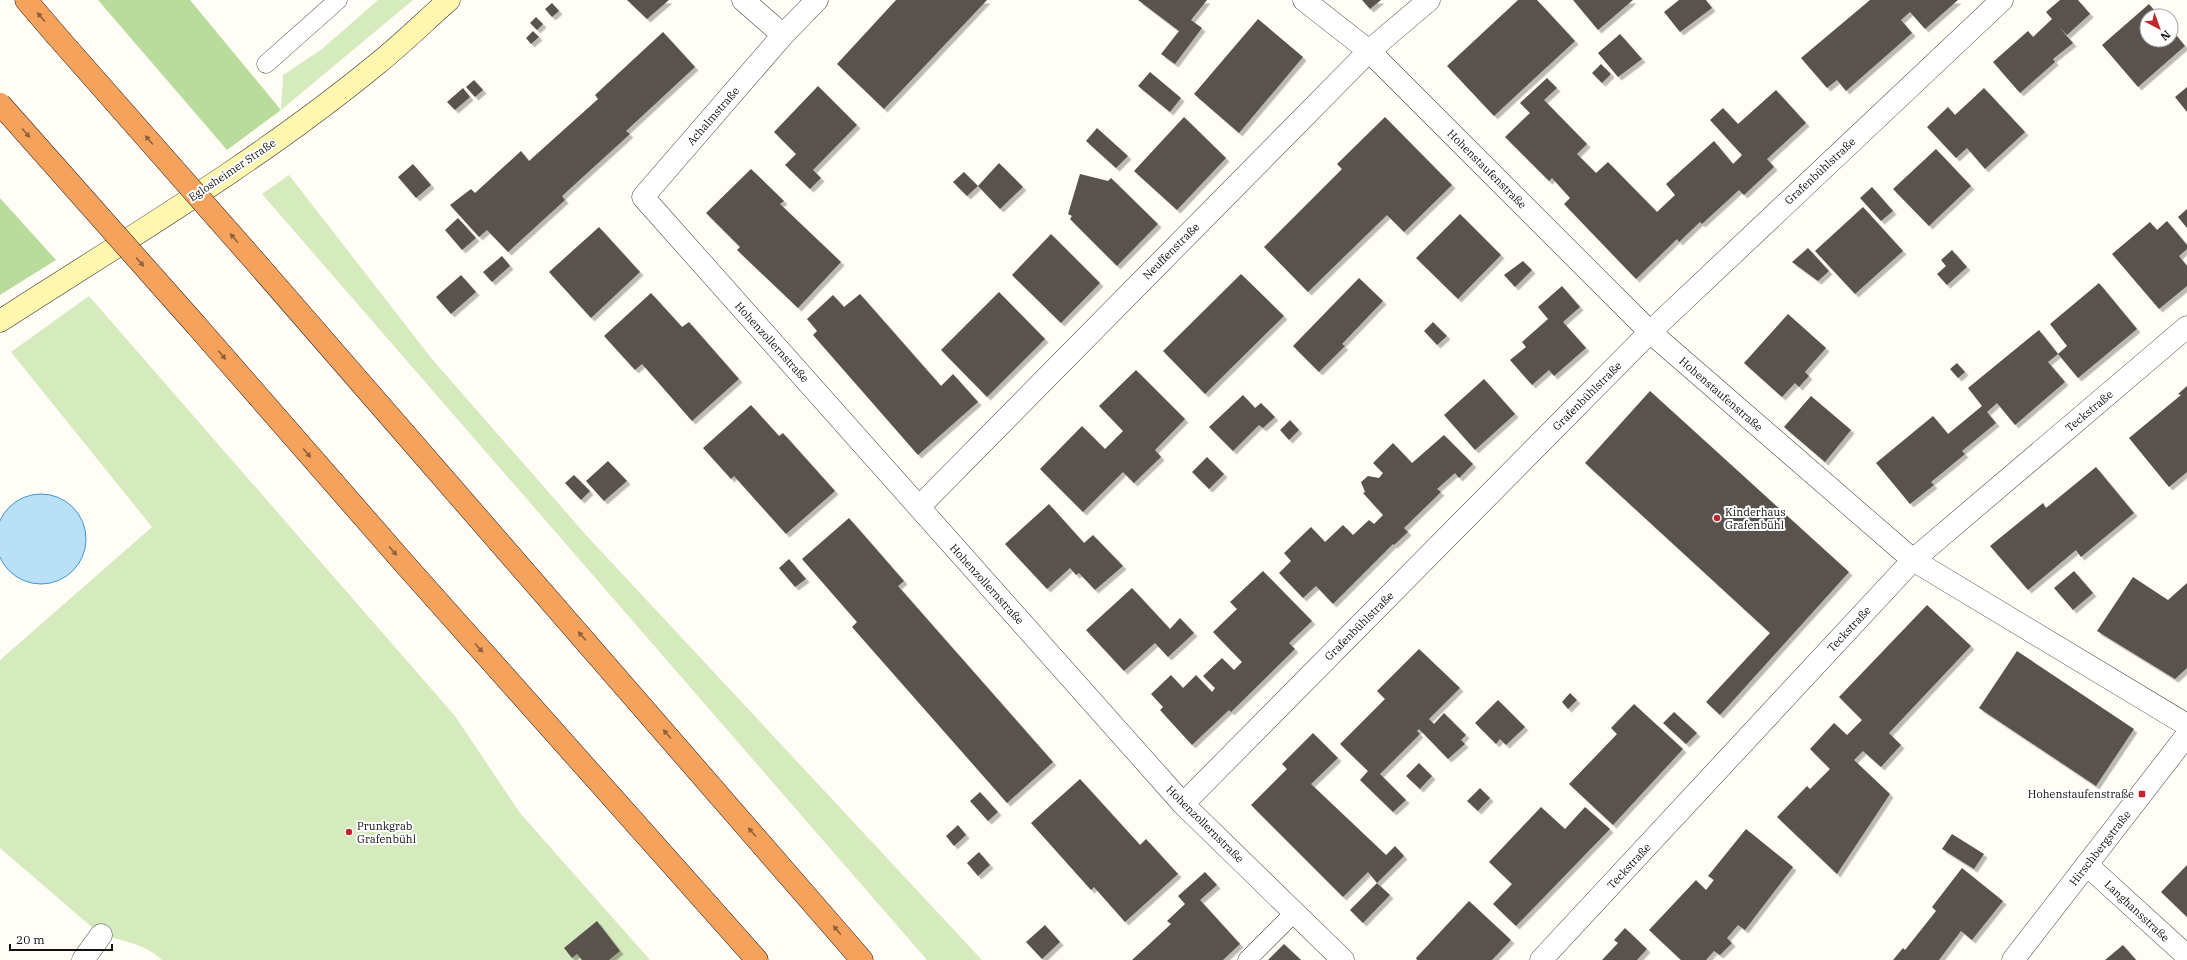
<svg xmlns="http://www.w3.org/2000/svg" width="2187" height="960" font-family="'IBM Plex Serif',serif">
<defs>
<filter id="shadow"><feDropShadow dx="3.5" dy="3.5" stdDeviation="0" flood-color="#0004"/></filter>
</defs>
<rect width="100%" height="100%" fill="#fffdf5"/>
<path fill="#d5ebbd" d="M378,0H413L281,110L283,75L322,49Z
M289,175L432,359L586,535L982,960H927L262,194Z
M89,296L455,716L520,813L650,960H162C147,945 122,940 101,935L0,848V660L152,527L11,352Z"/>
<path fill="#b9dc9c" d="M98,0H190L281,110L227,150Z
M0,198L56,260L0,295Z"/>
<path fill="#b9e0f7" stroke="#3f96cf" d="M-4 539a45 45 0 1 1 90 0a45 45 0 1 1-90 0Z"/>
<path fill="#5a524d" filter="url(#shadow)" d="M627,0H669L647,19Z
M896,0H987L884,109L837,64Z
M1138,0H1207L1191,20L1202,28L1175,64L1161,54L1179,31Z
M1362,0H1381L1370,9Z
M1518,0H1537L1575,41L1494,116L1447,66Z
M1573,0H1633L1598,30Z
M1679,0H1706L1712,8L1680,32L1664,12Z
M1870,0H1958L1925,29L1910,12L1901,20L1912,33L1846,91L1837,80L1827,88L1801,58Z
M2060,0H2078L2090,14L2067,35L2059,27L2073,43L2053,59L2055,62L2020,93L1993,62L2028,31L2033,37L2052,19L2046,12Z
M552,3L559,11L552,17L545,9Z
M2149,4L2159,16H2147V40H2171V29L2185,46L2138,87L2102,45Z
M536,17L543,24L537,30L530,23Z
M1258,19L1303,57L1239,133L1194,94Z
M533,31L539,37L531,44L526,38Z
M663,32L695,67L626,131L630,134L562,196L565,200L508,252L487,230L479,237L450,205L471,189L475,193L521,151L529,161L598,99L595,95Z
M1620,34L1642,59L1618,77L1598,53Z
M1601,64L1611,74L1602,83L1592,73Z
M1150,72L1181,98L1170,112L1138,86Z
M1547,78L1557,88L1544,100L1587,144L1577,154L1596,173L1608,162L1657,212L1675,195L1666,184L1714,141L1733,164L1742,155L1710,120L1723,108L1738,124L1776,90L1806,123L1767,159L1774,167L1744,195L1739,190L1702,224L1700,222L1679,242L1677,239L1636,279L1564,204L1570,198L1552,178L1549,181L1505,137L1530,113L1520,103Z
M474,80L483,90L475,97L466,87Z
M818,86L857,125L813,170L821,178L810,189L785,165L796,154L774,132Z
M2187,87V112L2175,97Z
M463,88L470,97L455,110L447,102Z
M1984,88L2025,132L1985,169L1967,148L1956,158L1927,127L1948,107L1955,115Z
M1184,117L1226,158L1177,210L1134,171Z
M1385,117L1452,185L1404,232L1387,215L1308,292L1264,247L1342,169L1337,164Z
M1097,128L1128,156L1116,168L1086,141Z
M1936,149L1971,186L1929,226L1893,189Z
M999,163L1023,187L1000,209L978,186L967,196L953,182L964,172L978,186Z
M413,164L431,185L416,198L398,177Z
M751,169L784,201L780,204L841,262L798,308L737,250L740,247L706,213Z
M1080,174L1108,181L1111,178L1158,224L1117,266L1070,219L1072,216L1068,214Z
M1872,187L1893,211L1881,221L1860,198Z
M1863,207L1903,251L1855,294L1815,251Z
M2187,209V228L2178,217Z
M1460,214L1501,255L1458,299L1416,258Z
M458,218L476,238L462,250L445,230Z
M2167,221L2187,245V249L2179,256L2187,266V286L2159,309L2112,254L2150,222L2157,230Z
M599,227L640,272L591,318L549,272Z
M1051,234L1100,283L1061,323L1012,275Z
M1808,248L1829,271L1818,281L1792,262Z
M1952,250L1967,267L1947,285L1937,274L1946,266L1941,260Z
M502,256L510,266L492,282L483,272Z
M1523,261L1532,270L1515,287L1504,275Z
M1241,274L1284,316L1205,394L1163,351Z
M461,275L476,292L451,314L436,297Z
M1359,278L1383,301L1342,344L1345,346L1319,372L1293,346Z
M2099,283L2137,329L2078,378L2058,354L2067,346L2050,324Z
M1562,286L1580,307L1563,322L1586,348L1554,376L1549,370L1532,385L1510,360L1526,347L1522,342L1548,319L1538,307Z
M999,292L1045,339L987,397L941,350Z
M651,293L682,327L689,322L739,379L692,421L642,364L635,370L604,336Z
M860,294L941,386L953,374L978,402L918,455L813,335L817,331L807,319L833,295L844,307Z
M1788,314L1826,348L1805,372L1809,376L1799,387L1795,383L1782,397L1744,363Z
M1433,322L1447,336L1437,345L1424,331Z
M2039,330L2058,354L2048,362L2065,382L2015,425L1997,403L1987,412L1996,423L1962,451L1965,454L1931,482L1934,485L1910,504L1876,463L1933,416L1948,434L1982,406L1968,388Z
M1957,363L1965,372L1958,378L1950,369Z
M1136,370L1185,419L1155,450L1161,457L1134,483L1123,472L1083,512L1040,469L1082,426L1105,449L1123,431L1099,406Z
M1484,379L1515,414L1475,450L1444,415Z
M2187,386V472L2169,487L2129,438L2181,395L2178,394Z
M1650,391L1849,572L1720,715L1706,702L1770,633L1585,463Z
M1243,395L1255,408L1261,403L1275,417L1263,428L1259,425L1233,451L1209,427Z
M1811,396L1851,430L1825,462L1784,427Z
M751,405L779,436L783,433L835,491L786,534L734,476L731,479L703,448Z
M1290,420L1299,430L1289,440L1280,430Z
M1444,435L1473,464L1459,478L1455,473L1437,489L1441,492L1404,528L1408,532L1394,545L1393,544L1333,604L1316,586L1303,598L1279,573L1291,561L1284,553L1311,527L1325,542L1343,525L1353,535L1369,520L1374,524L1383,515L1363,493L1365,492L1361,482L1368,476L1379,478L1383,473L1373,463L1393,443L1412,463Z
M1207,457L1224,474L1209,489L1192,472Z
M608,461L627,481L604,501L586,481Z
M2096,467L2134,513L2081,557L2076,550L2028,590L1990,546L2043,503L2046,508Z
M574,475L590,491L581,500L565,483Z
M1049,504L1084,543L1093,535L1123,566L1095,590L1079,573L1076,575L1070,568L1047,589L1005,544Z
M849,518L904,581L898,586L1053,762L1007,803L852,627L857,622L802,559Z
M789,559L806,579L795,587L779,568Z
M1263,571L1312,621L1289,643L1295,649L1231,712L1229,710L1192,745L1160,710L1163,707L1151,694L1171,675L1183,688L1196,675L1212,692L1215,688L1203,676L1222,658L1234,670L1242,662L1213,632L1237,609L1230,602Z
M2074,571L2093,593L2073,610L2054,588Z
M2133,577L2168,600L2187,583V668L2175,679L2097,631Z
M1132,588L1170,629L1180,618L1194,633L1168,657L1155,643L1124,671L1086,630Z
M1927,605L1971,646L1889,733L1901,745L1881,767L1863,751L1854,760L1890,794L1837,874L1777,817L1807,786L1810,789L1830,769L1810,749L1834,723L1847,735L1862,720L1839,697Z
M1419,649L1460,688L1429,719L1434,724L1444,713L1466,735L1461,740L1465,744L1448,759L1419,729L1417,731L1420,734L1380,774L1406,800L1393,812L1360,780L1368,771L1340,744L1385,699L1377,691Z
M2017,651L2134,729L2096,786L1979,708Z
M1570,693L1577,700L1568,709L1562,702Z
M1498,700L1525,727L1506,745L1500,739L1496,744L1475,723Z
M1634,704L1683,749L1613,825L1569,784L1617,734L1611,728Z
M1674,712L1697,733L1686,744L1663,723Z
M1313,733L1338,758L1311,784L1386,855L1395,846L1404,856L1377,883L1368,872L1343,897L1251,805L1287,769L1282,764Z
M1419,763L1432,776L1420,789L1406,776Z
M1080,779L1140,845L1146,839L1178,874L1125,922L1094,887L1091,890L1031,823Z
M1480,788L1490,798L1478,811L1467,801Z
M980,792L998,812L988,821L970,801Z
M1541,807L1565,829L1585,807L1610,829L1516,926L1493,904L1512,884L1489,862Z
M958,825L966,835L954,846L946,836Z
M1746,829L1793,867L1745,930L1738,925L1727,938L1732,943L1720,955L1714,951L1706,960H1681L1649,930L1696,880L1706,890L1714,880L1708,876Z
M1952,834L1984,854L1974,869L1942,849Z
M979,852L990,865L978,876L967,863Z
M2187,865V917L2161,892Z
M1962,868L2003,901L1972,940L1961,931L1939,960H1893L1903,948L1905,950L1936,911L1932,907Z
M1205,872L1217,885L1200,900L1240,944L1223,960H1132L1171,924L1167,921L1185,904L1178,896Z
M1377,883L1390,895L1363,923L1350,910Z
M1469,901L1511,940L1492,960H1417L1416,958Z
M597,921L620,951L609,960H582L577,954L572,958L564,948Z
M1045,925L1060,942L1042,959L1026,942Z
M1625,928L1647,949L1637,960H1602L1618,943L1614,940Z
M1284,944L1301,960H1268Z
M2123,945L2136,960H2105Z"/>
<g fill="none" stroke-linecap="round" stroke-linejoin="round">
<defs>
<path id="service" d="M266,64L338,0
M1247,960L1294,913"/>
<path id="minor" d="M743,0L783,35
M817,0L783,35L643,197L1183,804L1343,960
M1304,0L1369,51L1650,332L1913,560L2187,725
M919,507L1369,51L1429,0
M1183,804L1650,332L2002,0
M2087,865L2187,956
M83,960L101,935
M1541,960L1913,560L2187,327
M2013,960L2187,735"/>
<path id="secondary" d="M0,321C127,239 259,161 377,64C402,44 425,21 449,0"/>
<path id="motorway" d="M26,0L55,34
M260,267L862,960
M196,325L402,561L757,960"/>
</defs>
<use href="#service" stroke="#444" stroke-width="19"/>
<use href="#minor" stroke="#444" stroke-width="23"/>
<use href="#secondary" stroke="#333" stroke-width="23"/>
<use href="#motorway" stroke="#222" stroke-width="23"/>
<use href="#service" stroke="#fff" stroke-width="18"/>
<use href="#minor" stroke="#fff" stroke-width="22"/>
<use href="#secondary" stroke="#fff6b0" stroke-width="22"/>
<use href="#motorway" stroke="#f5a25d" stroke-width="22"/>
<defs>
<path id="motorway-bridge" d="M55,34L260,267
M0,104L196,325"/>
</defs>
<use href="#motorway-bridge" stroke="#222" stroke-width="23" stroke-linecap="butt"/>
<use href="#motorway-bridge" stroke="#f5a25d" stroke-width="22"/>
</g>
<defs><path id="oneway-solid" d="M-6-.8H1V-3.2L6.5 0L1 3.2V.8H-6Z"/></defs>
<g fill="#8e613b">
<use href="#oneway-solid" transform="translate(41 17) rotate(-131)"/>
<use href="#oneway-solid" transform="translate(26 133) rotate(49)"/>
<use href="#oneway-solid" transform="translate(149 140) rotate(-131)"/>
<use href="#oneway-solid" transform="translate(234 238) rotate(-131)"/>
<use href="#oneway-solid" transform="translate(140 262) rotate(49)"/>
<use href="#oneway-solid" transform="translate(222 355) rotate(49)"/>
<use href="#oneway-solid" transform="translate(307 453) rotate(49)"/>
<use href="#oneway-solid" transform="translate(393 551) rotate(49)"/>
<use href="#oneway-solid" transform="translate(582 636) rotate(-131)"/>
<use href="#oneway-solid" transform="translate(479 648) rotate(48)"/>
<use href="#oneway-solid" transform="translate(667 734) rotate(-131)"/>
<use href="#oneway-solid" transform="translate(752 832) rotate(-131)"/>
<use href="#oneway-solid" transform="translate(837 930) rotate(-130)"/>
</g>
<g fill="#c4262e" stroke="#fff" stroke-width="1.5">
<circle cx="1717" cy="518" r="4"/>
<rect x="2138" y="790" width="8" height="8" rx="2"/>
<circle cx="349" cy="832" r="4"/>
</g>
<g text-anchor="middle" stroke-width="4" stroke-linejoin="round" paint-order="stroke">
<g font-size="11" fill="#111" stroke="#fff">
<text transform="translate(713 116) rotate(-49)" y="4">Achalmstraße</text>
<text transform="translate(1487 169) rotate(45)" y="4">Hohenstaufenstraße</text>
<text transform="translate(232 170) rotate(-34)" y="4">Eglosheimer Straße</text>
<text transform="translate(1820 171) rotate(-43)" y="4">Grafenbühlstraße</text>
<text transform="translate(1171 251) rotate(-45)" y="4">Neuffenstraße</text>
<text transform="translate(772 342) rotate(48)" y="4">Hohenzollernstraße</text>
<text transform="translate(1721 394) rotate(41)" y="4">Hohenstaufenstraße</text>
<text transform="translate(1587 396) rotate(-45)" y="4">Grafenbühlstraße</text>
<text transform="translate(2089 411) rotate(-40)" y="4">Teckstraße</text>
<text transform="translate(987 584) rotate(48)" y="4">Hohenzollernstraße</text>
<text transform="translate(1359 626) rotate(-45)" y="4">Grafenbühlstraße</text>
<text transform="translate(1849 629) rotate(-47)" y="4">Teckstraße</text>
<text transform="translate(1205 824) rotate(45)" y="4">Hohenzollernstraße</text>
<text transform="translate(2100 848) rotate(-52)" y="4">Hirschbergstraße</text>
<text transform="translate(1629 866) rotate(-47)" y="4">Teckstraße</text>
<text transform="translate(2137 911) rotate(43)" y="4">Langhansstraße</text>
</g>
<g font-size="11" fill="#111" stroke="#fff" text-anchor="start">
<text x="1725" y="516">Kinderhaus<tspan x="1725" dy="13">Grafenbühl</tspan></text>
<text x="2134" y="798" text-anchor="end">Hohenstaufenstraße</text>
<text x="357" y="830">Prunkgrab<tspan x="357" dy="13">Grafenbühl</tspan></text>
</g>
</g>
<g transform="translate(2159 28) rotate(139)"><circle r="19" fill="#ffffff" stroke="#a0a0a0"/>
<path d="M0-3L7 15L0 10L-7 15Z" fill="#c4262e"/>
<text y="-6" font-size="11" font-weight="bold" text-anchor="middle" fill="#111111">N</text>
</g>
<path d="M10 944v6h102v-6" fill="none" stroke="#111111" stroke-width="2"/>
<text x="16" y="944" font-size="12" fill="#111111" stroke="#ffffff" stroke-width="3" paint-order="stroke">20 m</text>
</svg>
